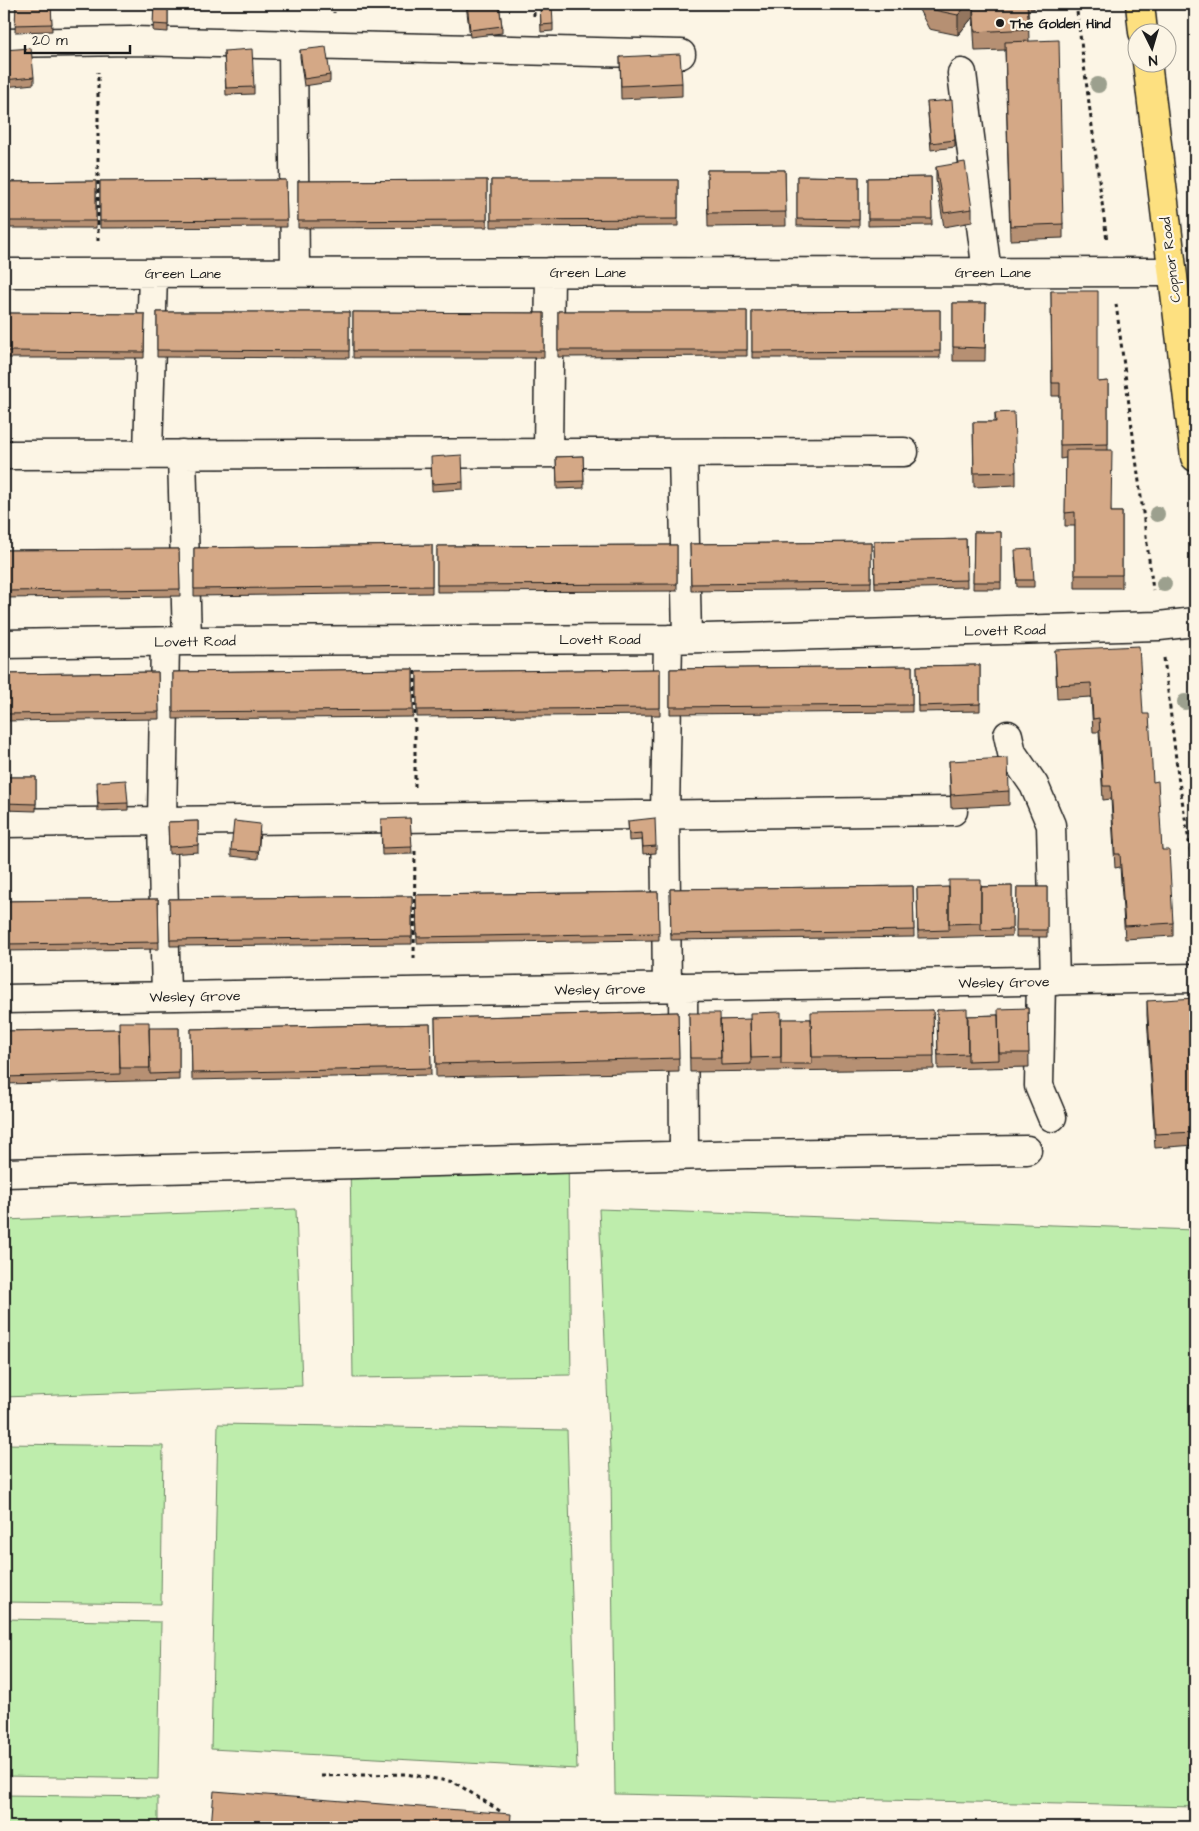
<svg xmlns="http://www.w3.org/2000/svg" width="1199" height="1831" font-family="'Architects Daughter',sans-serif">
<rect width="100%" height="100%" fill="#fcf5e5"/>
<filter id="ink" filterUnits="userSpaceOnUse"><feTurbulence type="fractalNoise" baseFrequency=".02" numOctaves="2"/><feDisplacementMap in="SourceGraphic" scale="10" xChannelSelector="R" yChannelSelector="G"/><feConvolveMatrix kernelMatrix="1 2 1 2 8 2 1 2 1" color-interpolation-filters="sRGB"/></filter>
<g filter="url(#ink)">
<path fill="#beedac" stroke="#6d8464" d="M568,1152L571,1375L353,1378L350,1155Z
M296,1209L302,1386L4,1397V1220Z
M599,1209L1195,1230V1807L615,1794L611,1473Z
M218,1424L567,1430L577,1769L211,1749Z
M4,1444L163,1446L161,1604L4,1602Z
M4,1619L161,1622L158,1779L4,1776Z
M4,1795L158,1797V1827H4Z"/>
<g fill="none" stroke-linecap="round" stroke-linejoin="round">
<defs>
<path id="minor" d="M4,43L131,41L681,54
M293,44L295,272
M962,73L987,273
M4,273L1172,272
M548,453L550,272
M683,453L687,637
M148,454L153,273
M182,454L187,641
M4,455L904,452
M165,642L162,821L166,996
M4,644L187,641L668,639L1159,626L1195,622
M1008,735L1012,753L1034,785L1051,825L1055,981
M4,823L953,811
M1041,981L1039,1086L1052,1117
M667,987L665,815L668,639
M683,987L684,1155
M4,999L1195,978
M4,1173L748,1154L1027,1150"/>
<path id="major" d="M1140,4L1143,32
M1147,62L1195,457"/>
</defs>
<use href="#minor" stroke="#1c1c1c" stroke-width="31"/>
<use href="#major" stroke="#1c1c1c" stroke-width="31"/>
<path stroke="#1c1c1c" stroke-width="3" stroke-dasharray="4 4" stroke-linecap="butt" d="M334,4V13
M534,4V18
M1076,4L1107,241
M98,241V72
M1116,304L1153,590
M1164,658L1178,776L1195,877
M415,787V670
M414,959L415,850
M321,1776L406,1774L454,1782L500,1811L504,1815
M508,1820L514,1827"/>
<use href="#minor" stroke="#fcf5e5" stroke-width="28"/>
<use href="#major" stroke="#fde080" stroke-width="28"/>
</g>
<g fill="#9ca08e">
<circle cx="1098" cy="85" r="8"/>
<circle cx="1157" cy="514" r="8"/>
<circle cx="1164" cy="584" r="8"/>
<circle cx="1185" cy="702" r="8"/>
</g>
<path fill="#b69073" stroke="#1c1c1c" d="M16,4H51L52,31L15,32Z
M154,4H168V32L153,31Z
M466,4H499L502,26V33L470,37Z
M540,4L553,24V31L541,32Z
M916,4H1034V9H1028L1029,41L1063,224V238L1010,240L1005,50L975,51L973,17L958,35L929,29Z
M4,50L34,77V84L4,87Z
M300,50L330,75V82L304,86L300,57Z
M224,51L254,87V94L226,95Z
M620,57L682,83V96L621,99Z
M927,102L955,140V147L931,150Z
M936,167L972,209V222L944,227L936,180Z
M707,170H785L786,226L708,227Z
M797,176L859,177V227L797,226Z
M931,177L932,225L868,226V178Z
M286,180L287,227L100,228V181Z
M487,180V227L298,228V181Z
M491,180H678V226L491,227Z
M96,181V228H4V182Z
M1051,291L1098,382L1108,381V450L1111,512H1122V588H1075V526H1065L1066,458L1060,459V396H1052Z
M953,303H986L985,361H953Z
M940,310V358H752V311Z
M558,311H747V356L558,357Z
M157,312H349V358L157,357Z
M353,312L544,313V358H353Z
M4,313L145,314L144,358H4Z
M995,413L1016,472V485L974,487L973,422H995Z
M583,456L584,488L557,489L556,457Z
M431,464L463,482V489L432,491Z
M974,532H1001V589H973Z
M966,539L967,587L875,589L874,541Z
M871,542V589L691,591L690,544Z
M432,545V593L194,596V548Z
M677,545V591L437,592V546Z
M179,549L180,596L4,598V550Z
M1015,557L1034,580V587H1017Z
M1055,650L1143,714L1162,850L1173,923V936L1125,939L1120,867L1115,868L1111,799L1103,800L1099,732H1093L1091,697L1057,699Z
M980,665V711L918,712L917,666Z
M912,666V712L670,714V669Z
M413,669V717L173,719V672Z
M660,669V715L417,717V672Z
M158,672L159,719L4,721V674Z
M949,761L1009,791V805L951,808Z
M5,777H36V811L4,810Z
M97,789L128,803V810L98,811Z
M410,818L412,854L382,855L381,826Z
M198,821V852L169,854L168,822Z
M628,821L656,846V853L643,854L642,840L629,841Z
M260,831L258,859L231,856V850Z
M913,886L914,937L671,940L670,889Z
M1012,886V936L918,938L917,888Z
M1017,887H1047V937H1016Z
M658,892L659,940L417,943L416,895Z
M412,896V944L170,946L169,899Z
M158,899L159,949L4,951V901Z
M1147,1001L1195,1006V1145L1155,1148L1147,1015Z
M1028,1008L1029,1067L938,1069L937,1010L968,1016L998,1015Z
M933,1010L934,1069L690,1072L689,1013L720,1020L811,1019Z
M678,1012L679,1072L436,1077L435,1018Z
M430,1024L431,1075L192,1080L191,1029Z
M179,1028V1080L4,1084V1031Z"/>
<path fill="#94765e" stroke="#1c1c1c" d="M968,4H973V17L958,35V15Z"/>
<path fill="#d4a886" stroke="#1c1c1c" d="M16,4H51L52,24L15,25Z
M154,4H168V25L153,24Z
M467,4H499L502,26L470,30Z
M540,4H552L553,24L541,25Z
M926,4H968L958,15L929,9Z
M973,4H1027L1029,29L975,32Z
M1059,40L1063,224L1010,226L1005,42Z
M326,47L330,75L304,79L300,50Z
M31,48L34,77L4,80V50Z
M252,49L254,87L226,88L224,51Z
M680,54L682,83L621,86L620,57Z
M952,100L955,140L931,143L927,102Z
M965,162L972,209L944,213L936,167Z
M707,170H785L786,212L708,213Z
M797,176L859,177V220L797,219Z
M931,177L932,219H868V178Z
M286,180L287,220L100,221V181Z
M487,180V220L298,221V181Z
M491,180H678V219L491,220Z
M96,181V221H4V182Z
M1051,291H1098V382L1108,381V444L1060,445V383H1052Z
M953,303H986L985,348L953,347Z
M940,310V351L752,352V311Z
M558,311H747V350H558Z
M157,312H349V351L157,350Z
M353,312L544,313V351H353Z
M4,313L145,314L144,352L4,351Z
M1014,412L1016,472L974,473L973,422H996L995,413Z
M1066,450H1112L1111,512H1122V575H1075V512L1065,513Z
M462,455L463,482L432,484L431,457Z
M583,456L584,481L557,482L556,457Z
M974,532H1001V582H973Z
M966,539L967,580L875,582L874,541Z
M871,542V582L691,584L690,544Z
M432,545V586L194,589V548Z
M677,545V584L437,585V546Z
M179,549L180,589L4,591V550Z
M1032,549L1034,580H1017L1015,550Z
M1139,646L1143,714H1149L1153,782L1158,781L1162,850H1169L1173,923L1125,926L1120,854H1115L1111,786H1103L1099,718L1093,719L1091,683L1057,685L1055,650Z
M980,665V704L918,706L917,666Z
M912,666V705L670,707V669Z
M413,669V710L173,712V672Z
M660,669V708L417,710V672Z
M158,672L159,712L4,714V674Z
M1008,758L1009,791L951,795L949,761Z
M5,777H36V804L4,803Z
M126,780L128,803L98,804L97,782Z
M410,818L412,847L382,848L381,819Z
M655,818L656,846L643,847L642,833L629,834L628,821Z
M198,821V845L169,847L168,822Z
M234,821L260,824L258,852L231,850Z
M949,880H981V923L949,924Z
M913,886L914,930L671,934L670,889Z
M1012,886V929L981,930V887Z
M949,887V930L918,931L917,888Z
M1017,887H1047V930H1016Z
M658,892L659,933L417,937L416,895Z
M412,896V937L170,940L169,899Z
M158,899L159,942L4,944V901Z
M1195,998V1132L1155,1134L1147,1001Z
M1028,1008L1029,1053H999L998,1009Z
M967,1009L968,1054L938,1055L937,1010Z
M933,1010L934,1056L812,1057L811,1012Z
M678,1012L679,1058L436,1064L435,1018Z
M781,1012V1057L751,1058L750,1013Z
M689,1013H720L721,1058H690Z
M998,1015L999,1060L968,1061V1016Z
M750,1019L751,1064L721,1065L720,1020Z
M781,1019H811L812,1064H781Z
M119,1022H149L150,1068H120Z
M430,1024L431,1068L192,1073L191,1029Z
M149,1028H179V1073L150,1074Z
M119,1029L120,1074L4,1077V1031Z
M214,1791L511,1814L510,1827H211Z"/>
</g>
<circle fill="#1c1c1c" stroke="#fcf5e5" stroke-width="2" cx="1000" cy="23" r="5"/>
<g text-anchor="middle" stroke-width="4.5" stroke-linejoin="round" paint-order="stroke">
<g font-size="14" font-weight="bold" fill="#1c1c1c" stroke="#fcf5e5" text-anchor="start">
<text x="1010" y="28">The Golden Hind</text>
</g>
<g font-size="14" fill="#1c1c1c" stroke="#fcf5e5">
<text transform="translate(1170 260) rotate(-97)" y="5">Copnor Road</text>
<text x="588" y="277">Green Lane</text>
<text x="993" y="277">Green Lane</text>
<text x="183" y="278">Green Lane</text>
<text transform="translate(1005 630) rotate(-1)" y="5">Lovett Road</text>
<text x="600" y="644">Lovett Road</text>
<text transform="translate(195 641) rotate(-1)" y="5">Lovett Road</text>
<text transform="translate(1004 982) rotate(-1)" y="5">Wesley Grove</text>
<text transform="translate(600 989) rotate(-1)" y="5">Wesley Grove</text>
<text transform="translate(195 996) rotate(-1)" y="5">Wesley Grove</text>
</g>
</g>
<rect width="1199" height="1831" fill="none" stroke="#fcf5e5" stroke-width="20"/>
<rect x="10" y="10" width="1179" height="1811" fill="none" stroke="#1c1c1c" stroke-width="2" filter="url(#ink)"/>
<g transform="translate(1152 48) rotate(175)"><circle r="24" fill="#fcf5e5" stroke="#a29e95"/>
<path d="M0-4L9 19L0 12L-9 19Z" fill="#1c1c1c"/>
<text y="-8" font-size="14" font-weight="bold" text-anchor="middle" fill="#1c1c1c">N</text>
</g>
<path d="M25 45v8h105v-8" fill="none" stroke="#1c1c1c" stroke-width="2.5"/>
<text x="32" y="45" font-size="15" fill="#1c1c1c" stroke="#fcf5e5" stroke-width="4" paint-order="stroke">20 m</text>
</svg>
